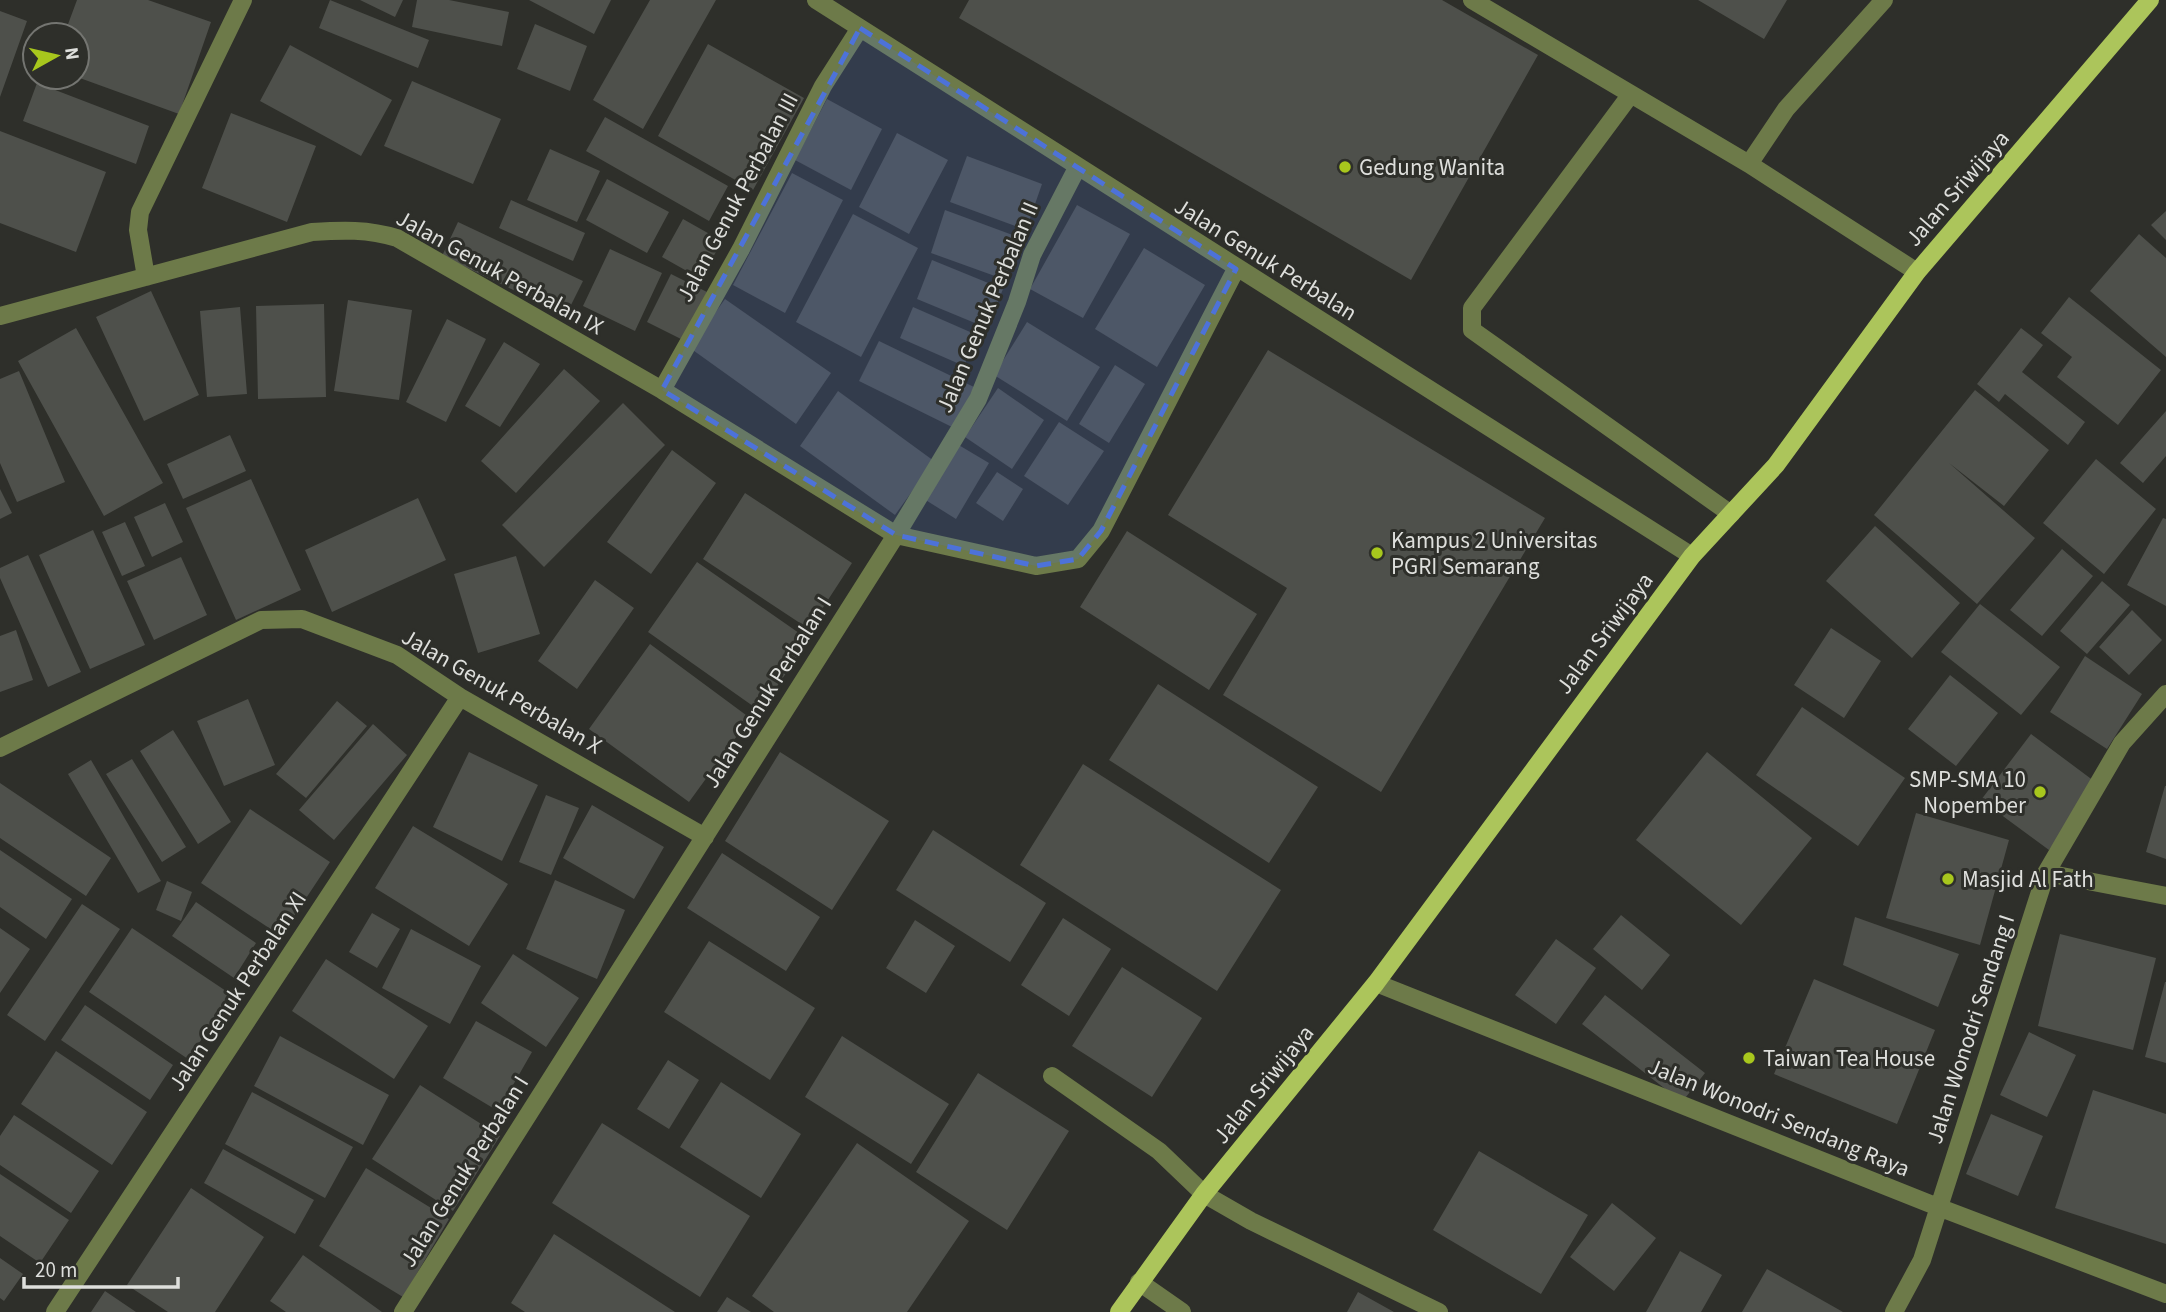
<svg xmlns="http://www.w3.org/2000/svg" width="2166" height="1312" font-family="'Source Sans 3',sans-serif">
<rect width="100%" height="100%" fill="#2e2f2a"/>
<path fill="#4e504b" d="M77,0H148L211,22L179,114L77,77V35H64Z
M330,0L429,40L418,68L319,28Z
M360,0H403L395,17Z
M417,0H449L509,12L502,46L412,27Z
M529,0H611L594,34Z
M650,0H716L643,129L593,100Z
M969,0H1442L1538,55L1411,280L959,18Z
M1698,0H1787L1764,39Z
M0,11L27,21L0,97Z
M535,24L587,46L570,91L517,69Z
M708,44L804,98L753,190L658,136Z
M290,45L392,100L361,156L260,101Z
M412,81L501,119L473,184L384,146Z
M37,83L149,126L136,164L23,121Z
M827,99L882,129L851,190L795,160Z
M231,113L316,146L287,222L202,188Z
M605,117L728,186L709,221L586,151Z
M0,131L106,172L76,252L0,223Z
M897,133L948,160L909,234L859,207Z
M550,149L600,171L577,222L527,200Z
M967,156L1042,184L1026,230L950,202Z
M792,173L843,200L785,313L733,285Z
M607,179L669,212L647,253L586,220Z
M511,200L585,233L573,261L499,228Z
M1077,205L1130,234L1083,318L1030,289Z
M945,210L1021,238L1006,280L931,253Z
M2166,211V240L2151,225Z
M853,214L918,248L861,357L796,322Z
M683,219L722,241L701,279L662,257Z
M458,222L583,281L566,315L442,256Z
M2139,234L2166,258V357L2090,291Z
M1144,248L1205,285L1157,367L1095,329Z
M610,249L662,273L635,331L583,306Z
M932,260L1003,289L987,328L917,299Z
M671,274L707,292L683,340L647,322Z
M151,291L199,395L144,421L96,317Z
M2069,297L2161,370L2118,425L2057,377L2072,357L2041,333Z
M725,299L831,373L796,424L690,348Z
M348,300L412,310L399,400L334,391Z
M324,304L326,397L258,399L256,306Z
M240,307L247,394L207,397L200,311Z
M913,307L977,335L964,366L900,338Z
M447,319L486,339L446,422L406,402Z
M1027,322L1100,367L1067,421L994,375Z
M76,328L163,483L104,516L18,361Z
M2021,328L2043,345L2022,372L2085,422L2068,445L2005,394L1999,402L1977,384Z
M879,341L974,387L954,428L859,381Z
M504,342L540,364L500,427L465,406Z
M1268,350L1545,518L1381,792L1223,695L1287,588L1168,515Z
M1115,365L1145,384L1109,443L1079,424Z
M564,369L600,401L516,493L481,461Z
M19,371L65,482L17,502L0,463V379Z
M998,388L1044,420L1012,469L965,437Z
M1975,390L2049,450L2004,506L1949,463L2035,538L1977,604L1874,515Z
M838,391L934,461L895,515L800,446Z
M623,403L665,445L544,567L502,525Z
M2166,411V456L2143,483L2120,463Z
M1059,422L1104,451L1068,505L1024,476Z
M230,435L246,471L183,499L167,464Z
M957,444L989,463L956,519L924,499Z
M672,450L716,483L651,574L607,542Z
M2096,459L2156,509L2104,574L2043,523Z
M997,472L1023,489L1003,521L976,503Z
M251,479L301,590L236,620L186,508Z
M0,489L12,513L0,519Z
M745,493L852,563L809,629L703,559Z
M418,498L446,560L332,612L305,550Z
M165,503L183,542L152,557L134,517Z
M2163,518L2166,519V606L2127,585Z
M125,522L145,566L122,576L102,532Z
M1875,526L1960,603L1912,658L1826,581Z
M93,530L145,645L90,669L39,555Z
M1127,531L1257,614L1209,690L1080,607Z
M2062,549L2093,576L2042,636L2010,610Z
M28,555L81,672L48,687L0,578V568Z
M516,556L540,634L478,653L454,574Z
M181,557L207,615L154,640L127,581Z
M697,562L809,640L760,711L648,632Z
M595,580L634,608L577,689L538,661Z
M2102,581L2130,605L2087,654L2060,631Z
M1980,604L2060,667L2021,715L1941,652Z
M2132,610L2162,640L2129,675L2099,647Z
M1831,628L1881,661L1844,718L1794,685Z
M16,630L33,680L0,692V636Z
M650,644L750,718L689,802L589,729Z
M2085,656L2142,694L2107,749L2050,712Z
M1950,675L1998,713L1956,766L1908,729Z
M1158,684L1318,787L1269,863L1109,760Z
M248,699L275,765L224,786L197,721Z
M337,701L367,726L306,798L276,774Z
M1802,707L1905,778L1858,846L1756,775Z
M373,724L407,755L334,840L299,810Z
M173,730L231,822L198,844L140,751Z
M2031,734L2098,784L2049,850L1981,800Z
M469,752L538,785L502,861L433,827Z
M780,752L889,821L832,910L725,841Z
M1707,752L1812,838L1741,925L1636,840Z
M132,759L186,847L162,862L106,774Z
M91,760L161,881L138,893L68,774Z
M1083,764L1281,890L1217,991L1020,865Z
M0,783L111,858L86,896L0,838Z
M2165,786H2166V859L2146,852Z
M546,795L579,808L551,875L519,862Z
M592,805L664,847L634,899L563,858Z
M250,809L330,862L281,936L201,883Z
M1916,813L2009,840L1980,945L1886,918Z
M413,826L508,884L469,946L375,888Z
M933,830L1046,903L1010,962L896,890Z
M0,850L72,899L46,939L0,907Z
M722,853L820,917L786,971L687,908Z
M555,880L625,910L597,979L526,949Z
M167,881L192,892L181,921L156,910Z
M196,902L256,943L234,978L172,936Z
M82,904L120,929L45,1041L7,1015Z
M372,913L400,929L377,968L349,952Z
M1621,915L1670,955L1642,990L1593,949Z
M1855,917L1959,954L1938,1007L1843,965Z
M1063,918L1111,949L1069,1016L1021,985Z
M915,920L955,946L926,993L886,968Z
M0,928L30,949L0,993Z
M132,928L232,995L188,1059L89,992Z
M411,929L481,966L450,1024L382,988Z
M2060,934L2156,958L2133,1050L2038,1026Z
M1556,939L1596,968L1556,1024L1515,995Z
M709,941L815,1008L770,1080L664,1012Z
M513,954L579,998L546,1047L481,1003Z
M326,959L428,1026L394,1079L292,1011Z
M1122,967L1202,1018L1152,1097L1072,1046Z
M1814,979L1935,1030L1897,1124L1774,1074Z
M2165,982H2166V1063L2145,1057Z
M1605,995L1705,1073L1682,1102L1582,1024Z
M85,1005L173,1065L150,1100L61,1040Z
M476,1021L532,1052L498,1111L443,1078Z
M2029,1032L2076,1055L2047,1117L2000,1095Z
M280,1036L389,1095L363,1145L254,1086Z
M842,1036L949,1104L911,1164L805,1097Z
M56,1051L147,1112L112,1165L21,1104Z
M668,1060L699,1080L669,1129L637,1109Z
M978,1073L1069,1131L1007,1230L916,1172Z
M721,1082L801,1134L761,1198L680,1147Z
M420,1085L500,1136L453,1211L372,1159Z
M2093,1090L2166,1114V1244L2055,1208Z
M252,1092L353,1147L325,1198L225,1144Z
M1991,1114L2043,1136L2018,1196L1966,1174Z
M14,1115L99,1171L71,1213L0,1165V1136Z
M602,1123L750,1216L700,1297L552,1203Z
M857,1143L969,1221L907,1312H774L752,1296Z
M223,1149L314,1200L295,1234L204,1183Z
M1479,1151L1588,1215L1541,1294L1433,1230Z
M366,1168L449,1219L403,1297L319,1246Z
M0,1174L69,1220L40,1263L0,1236Z
M191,1188L264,1237L215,1312H168L127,1285Z
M1612,1203L1656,1238L1614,1291L1570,1257Z
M554,1234L675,1312H525L511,1303Z
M1680,1251L1722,1275L1701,1312H1646Z
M303,1255L382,1312H286L270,1301Z
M0,1258L23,1274L4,1301L0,1298Z
M1767,1269L1843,1312H1742Z
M105,1291L136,1312H91Z
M1358,1292L1394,1312H1347Z
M727,1297L751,1312H717Z"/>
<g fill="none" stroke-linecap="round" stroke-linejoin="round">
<path stroke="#6d7a49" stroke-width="18" d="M816,0L1692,556
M1472,0L1749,164
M1884,0L1786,109L1749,164L1917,272
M1631,94L1472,308V330L1731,514
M146,277L138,230L140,212L243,0
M0,316L312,232C342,230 368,229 397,238L662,390L896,535L978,399L1017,302L1032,255L1077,168
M662,390L741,249L823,86L860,28
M0,748L261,620L302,619L397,655L460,697L705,837
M2046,873L2166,896
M1376,983L1938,1207L2166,1294
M1052,1076L1159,1151L1204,1194L1251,1221L1439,1312
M1139,1282L1182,1312
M55,1312L460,697
M403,1312L896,535L1036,566L1078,559L1101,531L1236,269
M1894,1312L1922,1260L2046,873L2122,743L2166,694"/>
<path stroke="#acc55b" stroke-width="18" d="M1119,1312L1204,1194L1376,983L1692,556L1776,465L1917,272L2150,0"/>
</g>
<path fill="#4d72d9" fill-opacity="0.2" stroke="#4d72d9" stroke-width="5" stroke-dasharray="14 9" stroke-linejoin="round" d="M860,28L1236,269L1101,531L1078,559L1036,566L896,535L662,390Z"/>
<g fill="#a8c71d" stroke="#2e2f2a" stroke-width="2.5">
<circle cx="1345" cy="167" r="7"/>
<circle cx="1377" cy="553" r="7"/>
<circle cx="2040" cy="792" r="7"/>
<circle cx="1948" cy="879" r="7"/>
<circle cx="1749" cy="1058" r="7"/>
</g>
<g text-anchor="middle" stroke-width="6" stroke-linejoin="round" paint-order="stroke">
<g font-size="23" fill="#dedfdc" stroke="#2e2f2a" text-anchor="start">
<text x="1359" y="175">Gedung Wanita</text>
<text x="1391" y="548">Kampus 2 Universitas<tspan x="1391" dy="26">PGRI Semarang</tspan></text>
<text x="2026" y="787" text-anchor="end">SMP-SMA 10<tspan x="2026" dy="26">Nopember</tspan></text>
<text x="1962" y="887">Masjid Al Fath</text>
<text x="1763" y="1066">Taiwan Tea House</text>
</g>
<g font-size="23" fill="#dedfdc" stroke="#2e2f2a">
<text transform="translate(1957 188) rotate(-49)" y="8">Jalan Sriwijaya</text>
<text transform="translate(737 197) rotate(-62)" y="8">Jalan Genuk Perbalan III</text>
<text transform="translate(1266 259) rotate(32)" y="8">Jalan Genuk Perbalan</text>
<text transform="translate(500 272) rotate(29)" y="8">Jalan Genuk Perbalan IX</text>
<text transform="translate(987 307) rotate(-67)" y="8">Jalan Genuk Perbalan II</text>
<text transform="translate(1604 633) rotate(-53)" y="8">Jalan Sriwijaya</text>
<text transform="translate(502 691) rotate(30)" y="8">Jalan Genuk Perbalan X</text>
<text transform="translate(767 692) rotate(-58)" y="8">Jalan Genuk Perbalan I</text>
<text transform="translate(237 991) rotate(-57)" y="8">Jalan Genuk Perbalan XI</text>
<text transform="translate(1970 1029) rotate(-72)" y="8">Jalan Wonodri Sendang I</text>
<text transform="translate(1263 1084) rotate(-51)" y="8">Jalan Sriwijaya</text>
<text transform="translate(1779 1117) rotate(22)" y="8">Jalan Wonodri Sendang Raya</text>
<text transform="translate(464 1171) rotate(-58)" y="8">Jalan Genuk Perbalan I</text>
</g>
</g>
<g transform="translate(56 56) rotate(82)"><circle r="33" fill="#2e2f2a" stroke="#747571" stroke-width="2"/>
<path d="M0-5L12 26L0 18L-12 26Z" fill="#a8c71d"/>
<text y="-10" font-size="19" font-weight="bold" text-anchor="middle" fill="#dedfdc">N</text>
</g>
<path d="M24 1277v10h154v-10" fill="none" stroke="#dedfdc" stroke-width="3.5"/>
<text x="35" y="1277" font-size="21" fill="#dedfdc" stroke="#2e2f2a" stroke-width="5" paint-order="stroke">20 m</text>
</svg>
